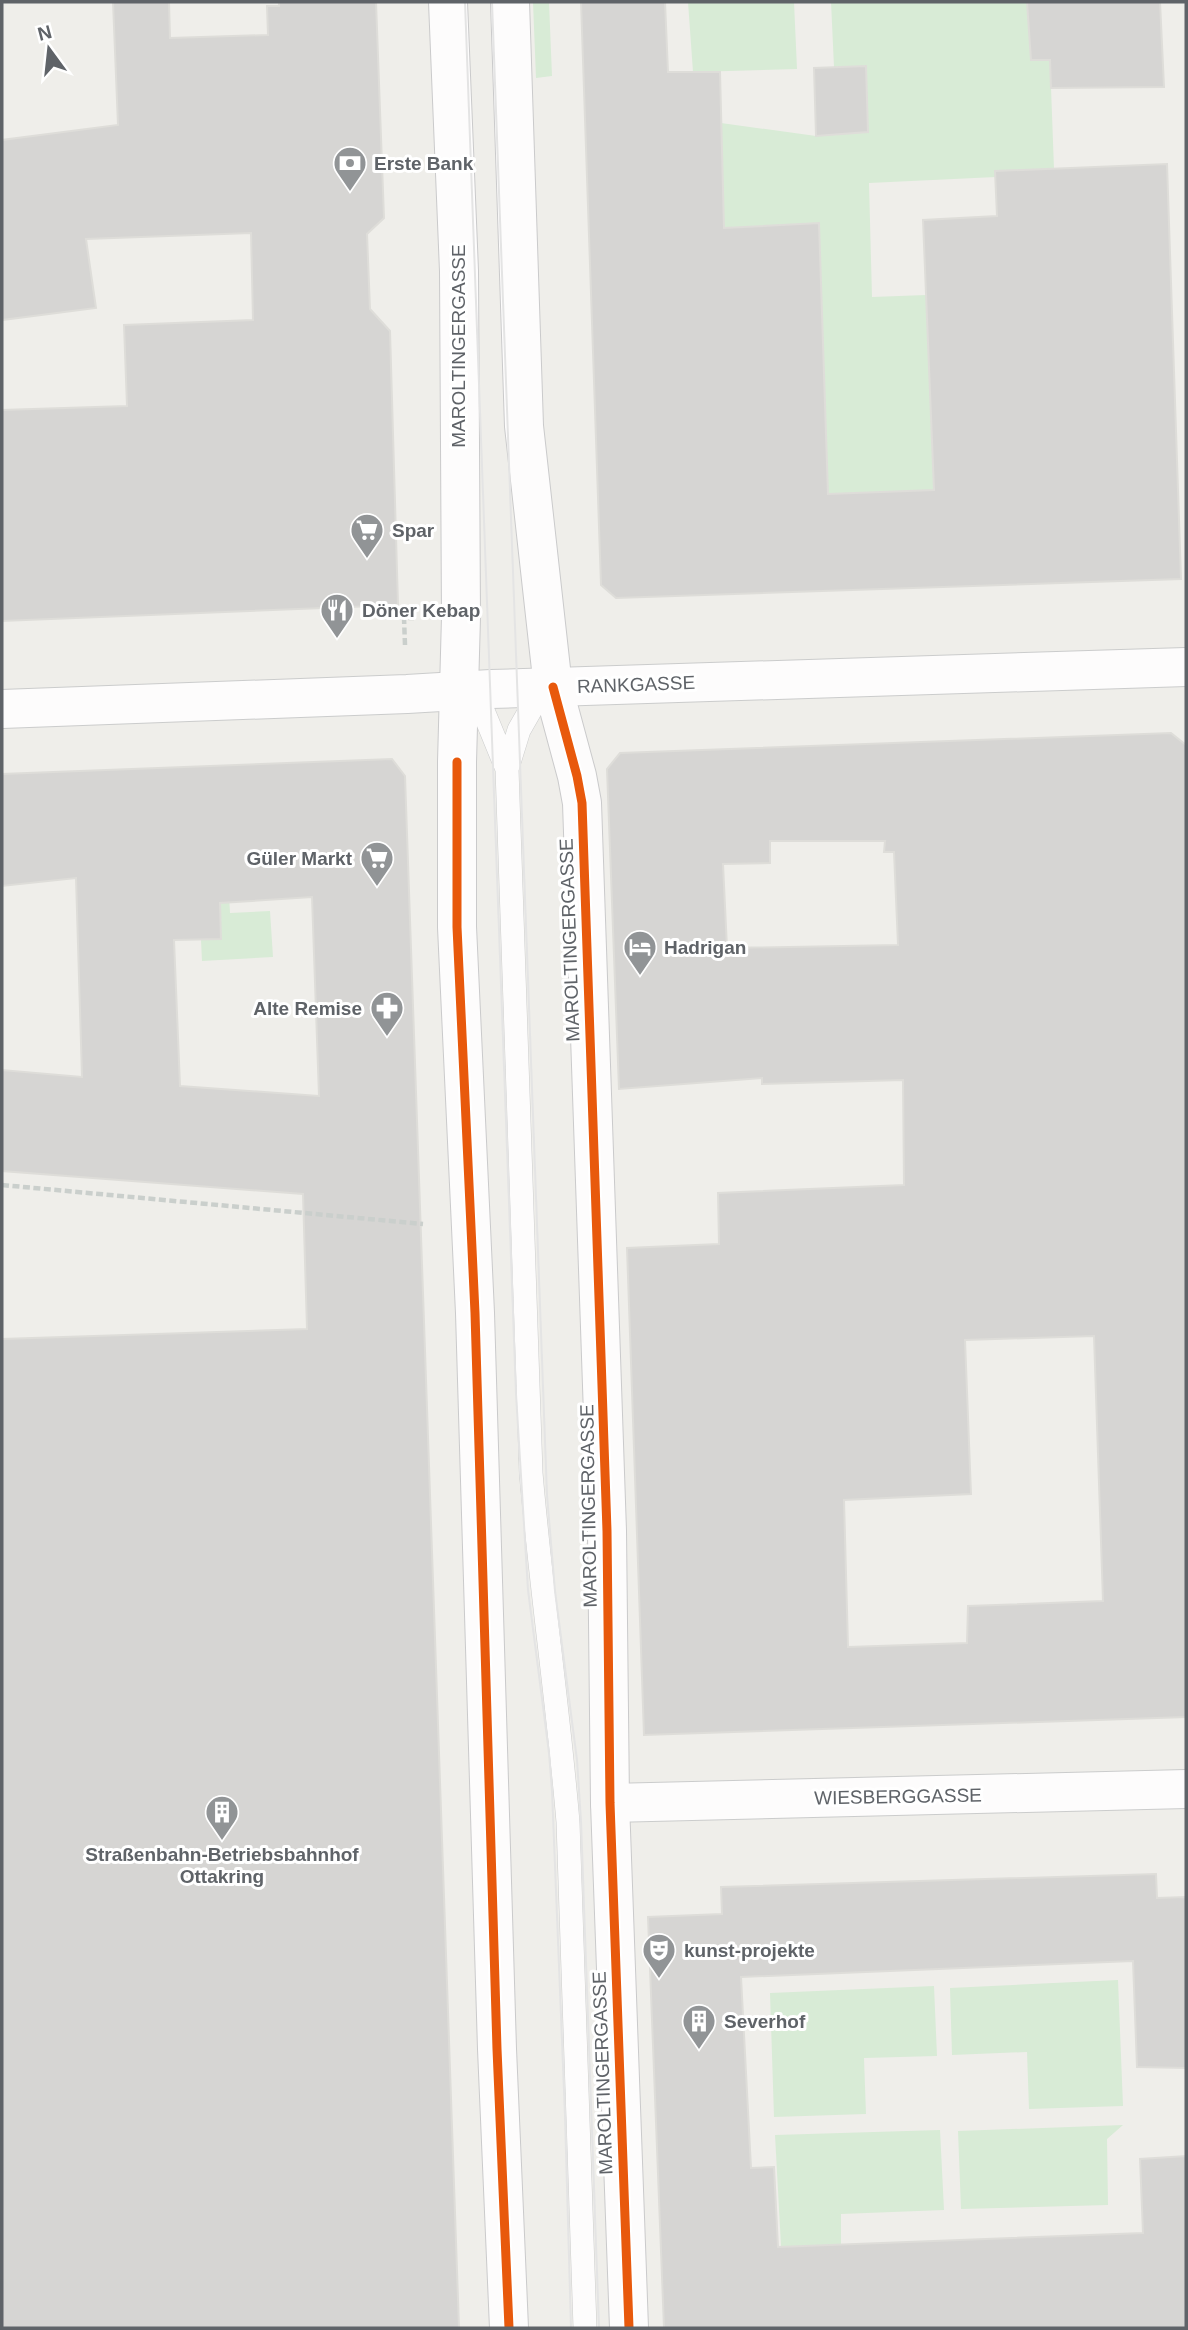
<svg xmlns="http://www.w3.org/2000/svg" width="1188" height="2330" font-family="Arial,sans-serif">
<rect width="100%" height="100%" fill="#efeeea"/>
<path fill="#d8ebd6" d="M533,2H549L552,76L536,78Z
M688,2H794L797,69L693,72Z
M831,2H1027L1031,60H1050L1054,169L996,177L869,183L872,297L926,295L935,490L828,494L819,224L724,229L721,123L816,136L867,132L866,67H834Z
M228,876L230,913L270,911L273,957L202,961L198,877Z
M1118,1980L1123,2106L1029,2109L1027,2052L952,2055L950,1988Z
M934,1986L937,2056L864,2058L866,2114L774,2117L770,1993Z
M1123,2125L1107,2139L1108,2205L961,2209L958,2131Z
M940,2130L944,2210L841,2214V2265L764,2248L781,2246L775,2135Z"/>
<path fill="#d6d5d3" stroke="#deddd9" stroke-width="2" fill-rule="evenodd" d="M113,2H169L170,38L268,35L267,6H279V2H376L384,218L367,234L370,309L390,331L398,605L2,621V410L127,406L124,325L253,320L251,233L86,239L96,308L2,320V140L118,125Z
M581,2H665L668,72H720L724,228L819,223L828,494L934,490L923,220L997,216L995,171L1167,164L1181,579L616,598L601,585Z
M1027,2H1160L1164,87L1051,88L1050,60H1031Z
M866,66L868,132L816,136L814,68Z
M1171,733L1186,745V1717L644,1735L627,1248L719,1244L718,1193L904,1185L903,1080L762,1084V1078L619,1089L607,769L620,753ZM770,841H885L884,852H894L898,945L727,948L723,864L770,863ZM1094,1336L1103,1601L968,1606L967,1643L848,1647L844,1500L971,1494L965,1340Z
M392,759L405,776L459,2328H2V1339L307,1329L303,1194L2,1171V1070L82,1077L76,878L2,886V774ZM312,897L319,1096L180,1086L174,940L221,939L220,903Z
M1156,1874L1157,1898L1186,1897V2068L1137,2067L1133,1961L741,1977L751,2168L774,2167L778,2247L1143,2233L1140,2159L1186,2156V2328H664L648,1917L722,1914L721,1887Z"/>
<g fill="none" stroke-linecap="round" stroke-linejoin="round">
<defs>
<path id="service" d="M460,691L484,713L507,769L531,1473C541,1589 558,1705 568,1822L585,2328
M507,769L519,730L539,695L553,687"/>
<path id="minor" d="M2,709L407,694L491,689L1186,667
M610,1803L1186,1789"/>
<path id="secondary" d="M448,2L459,271L461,617L457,762V927L475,1313L497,2049L509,2328
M510,2L524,426L553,687L577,776L582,803L607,1531L610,1803L629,2328"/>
</defs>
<use href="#service" stroke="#cbcccc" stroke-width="24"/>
<use href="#minor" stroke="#cbcccc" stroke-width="40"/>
<use href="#secondary" stroke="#cacacb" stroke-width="40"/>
<path stroke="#cacfcc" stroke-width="4.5" stroke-dasharray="7 3.5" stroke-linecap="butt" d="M405,645L404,618H414
M2,1185L423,1224"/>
<use href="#service" stroke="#fdfcfc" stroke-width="23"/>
<use href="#minor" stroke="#fdfcfc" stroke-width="38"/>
<use href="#secondary" stroke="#fdfcfc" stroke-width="38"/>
<path stroke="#e4e4e4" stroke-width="2" d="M465,2L516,1394L528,1590L549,1753L552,1791L565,2116L571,2328
M492,2L547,1495L555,1591L577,1760L581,1821L599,2328"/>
<defs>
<path id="cycleway" d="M553,687L577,776L582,803L607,1531L610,1803L629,2328
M457,762V927L475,1313L497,2049L509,2328"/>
</defs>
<use href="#cycleway" stroke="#fff" stroke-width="13"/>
<use href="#cycleway" stroke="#e8590c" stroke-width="9"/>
</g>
<defs>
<symbol id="bank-pin" viewBox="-11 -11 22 30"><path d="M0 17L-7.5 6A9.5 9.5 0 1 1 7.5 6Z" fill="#919496" stroke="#fff"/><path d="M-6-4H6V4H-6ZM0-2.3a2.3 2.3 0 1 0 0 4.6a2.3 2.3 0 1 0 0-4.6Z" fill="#fff"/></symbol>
<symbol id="supermarket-pin" viewBox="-11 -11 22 30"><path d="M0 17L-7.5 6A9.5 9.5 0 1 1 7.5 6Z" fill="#919496" stroke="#fff"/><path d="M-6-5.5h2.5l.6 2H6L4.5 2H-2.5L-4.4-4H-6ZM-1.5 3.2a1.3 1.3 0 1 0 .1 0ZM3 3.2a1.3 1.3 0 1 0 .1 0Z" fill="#fff"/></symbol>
<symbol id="restaurant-pin" viewBox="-11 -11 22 30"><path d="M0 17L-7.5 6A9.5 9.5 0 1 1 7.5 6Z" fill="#919496" stroke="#fff"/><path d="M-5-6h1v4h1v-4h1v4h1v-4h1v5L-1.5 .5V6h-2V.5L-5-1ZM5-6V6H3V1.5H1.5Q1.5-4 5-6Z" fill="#fff"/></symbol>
<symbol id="hotel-pin" viewBox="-11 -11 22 30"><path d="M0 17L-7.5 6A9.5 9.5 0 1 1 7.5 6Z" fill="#919496" stroke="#fff"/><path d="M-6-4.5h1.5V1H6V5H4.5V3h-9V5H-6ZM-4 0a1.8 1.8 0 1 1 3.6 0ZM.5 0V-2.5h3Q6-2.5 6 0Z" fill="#fff"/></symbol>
<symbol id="pharmacy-pin" viewBox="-11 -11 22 30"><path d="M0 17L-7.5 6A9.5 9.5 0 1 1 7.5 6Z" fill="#919496" stroke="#fff"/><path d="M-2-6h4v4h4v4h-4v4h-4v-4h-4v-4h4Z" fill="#fff"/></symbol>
<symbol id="building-pin" viewBox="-11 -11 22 30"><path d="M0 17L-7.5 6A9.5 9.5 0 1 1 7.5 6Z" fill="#919496" stroke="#fff"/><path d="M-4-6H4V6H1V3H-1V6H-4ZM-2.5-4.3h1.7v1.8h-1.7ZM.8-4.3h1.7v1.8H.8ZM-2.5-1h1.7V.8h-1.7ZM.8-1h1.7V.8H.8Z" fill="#fff"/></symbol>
<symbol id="theatre-pin" viewBox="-11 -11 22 30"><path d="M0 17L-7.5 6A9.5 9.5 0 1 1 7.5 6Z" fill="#919496" stroke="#fff"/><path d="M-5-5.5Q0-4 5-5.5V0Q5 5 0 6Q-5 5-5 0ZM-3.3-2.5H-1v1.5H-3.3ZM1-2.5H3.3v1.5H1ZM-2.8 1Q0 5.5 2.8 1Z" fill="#fff"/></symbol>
</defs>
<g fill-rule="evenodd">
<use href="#bank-pin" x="331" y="144" width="38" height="52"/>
<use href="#supermarket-pin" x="348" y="511" width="38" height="52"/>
<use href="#restaurant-pin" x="318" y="591" width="38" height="52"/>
<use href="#supermarket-pin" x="358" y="839" width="38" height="52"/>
<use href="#hotel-pin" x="621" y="928" width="38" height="52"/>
<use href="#pharmacy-pin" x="368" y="989" width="38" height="52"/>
<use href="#building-pin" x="203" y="1793" width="38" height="52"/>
<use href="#theatre-pin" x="640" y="1931" width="38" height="52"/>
<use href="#building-pin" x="680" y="2002" width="38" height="52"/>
</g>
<g text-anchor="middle" stroke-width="6" stroke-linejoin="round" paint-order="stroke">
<g font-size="19" font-weight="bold" fill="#5f6368" stroke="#fff" text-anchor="start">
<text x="374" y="170">Erste Bank</text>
<text x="392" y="537">Spar</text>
<text x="362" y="617">Döner Kebap</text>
<text x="352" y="865" text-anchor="end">Güler Markt</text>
<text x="664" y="954">Hadrigan</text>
<text x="362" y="1015" text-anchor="end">Alte Remise</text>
<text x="222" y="1861" text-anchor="middle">Straßenbahn-Betriebsbahnhof<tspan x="222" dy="22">Ottakring</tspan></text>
<text x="684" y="1957">kunst-projekte</text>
<text x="724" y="2028">Severhof</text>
</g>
<g font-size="19" fill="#5f6368" stroke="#fff">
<text transform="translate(458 346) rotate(-90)" y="7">MAROLTINGERGASSE</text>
<text transform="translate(636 684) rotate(-2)" y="7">RANKGASSE</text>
<text transform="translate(569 940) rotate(-92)" y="7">MAROLTINGERGASSE</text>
<text transform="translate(588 1506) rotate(-91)" y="7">MAROLTINGERGASSE</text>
<text transform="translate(898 1796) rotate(-1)" y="7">WIESBERGGASSE</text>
<text transform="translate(602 2073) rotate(-92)" y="7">MAROLTINGERGASSE</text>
</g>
</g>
<rect width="1188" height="2330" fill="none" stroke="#5f6368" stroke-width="7"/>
<g transform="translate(49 49) rotate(345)" stroke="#ffffff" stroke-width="5" paint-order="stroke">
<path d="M0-5L12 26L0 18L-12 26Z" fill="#5f6368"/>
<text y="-10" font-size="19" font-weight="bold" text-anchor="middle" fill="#5f6368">N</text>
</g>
</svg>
